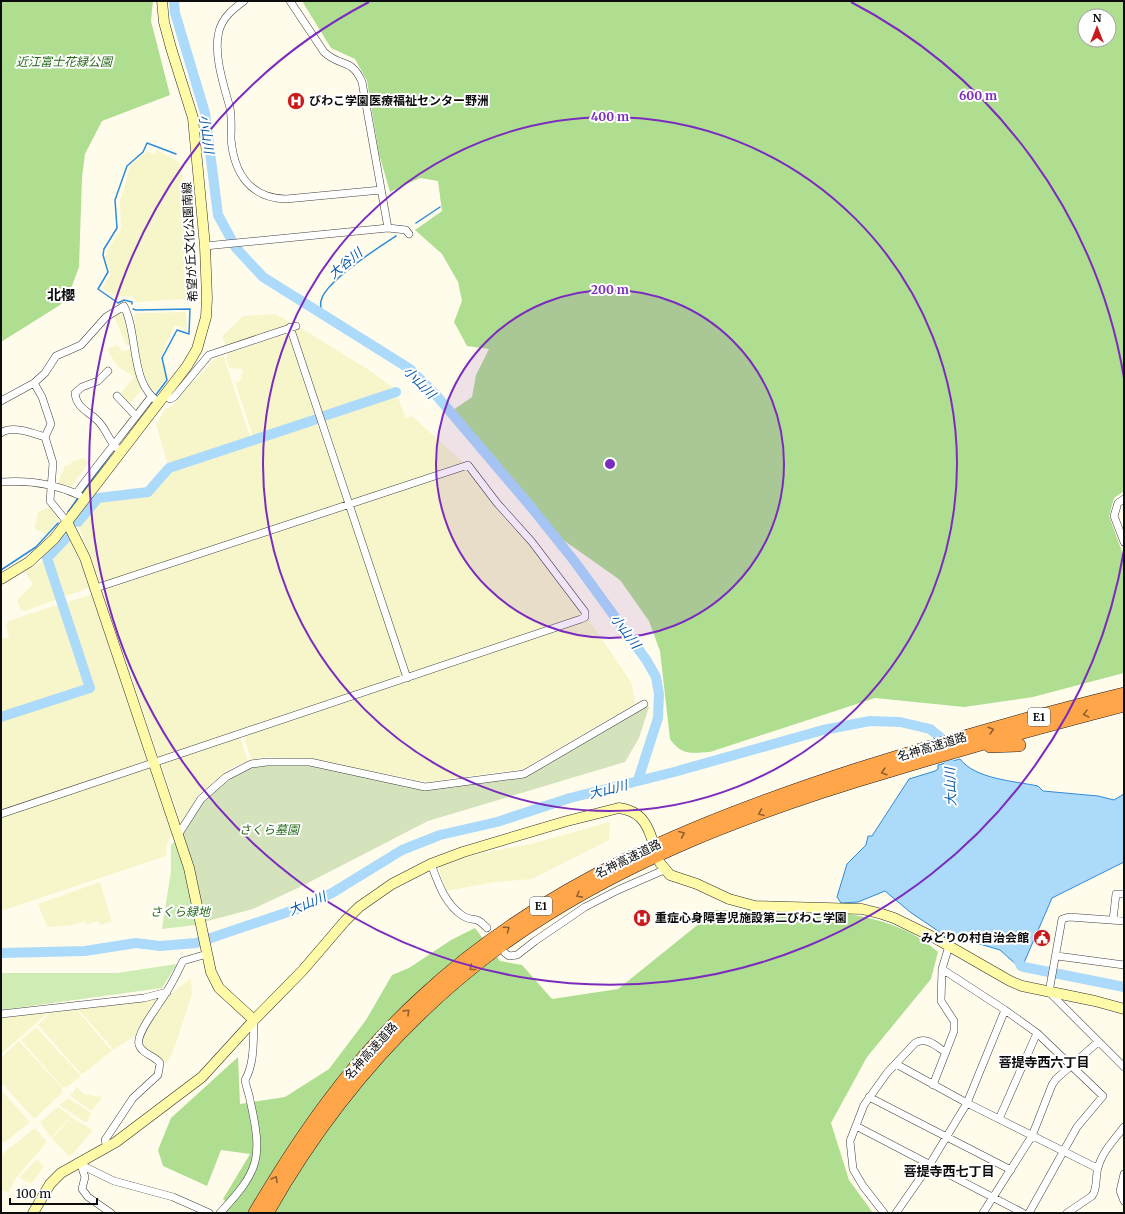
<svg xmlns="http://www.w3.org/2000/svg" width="1125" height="1214" font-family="Merriweather,'Noto Sans JP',serif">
<rect width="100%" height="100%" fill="#fffcec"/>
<path fill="#f7f6ca" d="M157,150L179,162L182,173L186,299L137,302L134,297L123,296L117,297L102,288L111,274L106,258L107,251L121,229L120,203L129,169L132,164L147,151L154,154Z
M121,311L127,319L131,345H126L114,317Z
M186,312L187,330L179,326H174L160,358L166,379L156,392L151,389L144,374L139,356L134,316L136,313Z
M276,314L295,325L226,347L222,336L243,316Z
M301,328L369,370L395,389L322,413L295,331Z
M288,334L315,416L253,437L235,382L240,381L243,369L229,368L226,358L228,353Z
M117,345L122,351L132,349L143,388L129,405L120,394L134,377L117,366L107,349Z
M222,356L224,357L250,437L168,465L156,425L166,408L172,407L179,397L215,359Z
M396,393L406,418L412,416L464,463L354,500L352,499L325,418Z
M316,421L344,497V503L101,585L78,525L99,499L129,498L151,493L170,470Z
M84,458L89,462L70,488L58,483L65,466L71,464V462Z
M468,467L492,503L511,526L530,544L578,608L582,616L409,673L353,506Z
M49,507L59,517L47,534L34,529L38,512Z
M348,509L403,676L159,758L103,590Z
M70,540L91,587L66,596L61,593L49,559Z
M46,559L59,599L25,611L21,610L17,600L33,584L25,572Z
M93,594L148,761L1,811V720L93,690L65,603Z
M60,604L88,686L1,714V638H9L6,625L8,621Z
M589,620L627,676L632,684L635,704L523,769L427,782L310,759L264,757L251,760L244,736Z
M240,737L248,761L232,767L199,794L181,823L161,764Z
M146,767L152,769L173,834L167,843L166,856L1,911V816Z
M610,822L609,840L532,879L496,882L446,891L438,865L486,852L531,844Z
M100,882L112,922L100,925L98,921L87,925L85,921L74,925L47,927L38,904Z
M191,978L192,995L173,1052L167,1063L142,1048L140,1045L142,1038L155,1014L170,994Z
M159,996L139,1033L114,1050L77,1008Z
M76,1009L112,1051L84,1073L81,1074L38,1025L50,1013Z
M48,1013L1,1054V1016Z
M36,1027L81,1076L66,1088L65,1086L63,1088L21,1040Z
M19,1041L62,1088V1093L34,1119L1,1082V1058Z
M77,1087L83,1094L102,1097L92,1111L70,1096Z
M1,1090L30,1122L4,1143L1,1140Z
M68,1098L92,1113L86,1123L59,1105Z
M58,1107L71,1116L51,1138L40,1122Z
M71,1117L93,1130L70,1157L52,1139Z
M35,1128L47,1142L15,1179L9,1192L1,1190V1155Z
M37,1159L44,1167L31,1184L19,1178Z"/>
<path fill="#ceecb3" d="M176,840L186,869L197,922L196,925L162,929L171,871V845Z
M177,964L162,988L1,1010V973H117Z"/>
<path fill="#b0de91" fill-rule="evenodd" d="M1,1H153L151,21L170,95L102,121L85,154L82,177L79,267L69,294L60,305L1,342Z
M302,1H1124V491L1114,498L1109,516L1124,557V673L1033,697L964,707L875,698L710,752C691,753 682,756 670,739L660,651L649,621L620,580L559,537L453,410L472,397L476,375L489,349L467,346L454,322L462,301L458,282L442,254L415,230L442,211L438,181L420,178L390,192L379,154L367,81L355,59L331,48ZM1085,16H1109V40H1085Z
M716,910C787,911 882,901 938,952L931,979L867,1057L831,1123L849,1180L873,1213H223L229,1206L223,1199L250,1154L221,1150L207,1186L163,1166L158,1150L171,1118L238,1057L240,1104L285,1097L329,1069L366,1020L392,975L409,968L451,940L475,928L500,961L522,965L552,999L618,989Z"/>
<path fill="#d4e3bc" d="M645,707H649L639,738L625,762L428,821L300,887L253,909L204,922L183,834L203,801L237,774L250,768L265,765H309L426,790L525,776Z"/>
<path fill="#acdafb" stroke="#2e8bd8" d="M960,759C975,779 1014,781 1038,786L1043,791L1098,796L1114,800L1124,794V862L1052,898L1023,965L1019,967L1000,950L959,938H945L944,935L910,912L885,891L858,902L841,903L837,897L847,864L866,845L868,836H872L909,779L935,771L938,769V765Z"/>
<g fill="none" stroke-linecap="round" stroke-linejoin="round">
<path stroke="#2e8bd8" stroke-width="1.5" d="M416,223L440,207
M132,304V302L124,300L118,303L98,289L108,272L103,255L104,249L117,228L115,200L127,166L143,152L147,143L176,154
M133,309L136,310L190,309L189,334L177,330L162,358L167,380L155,396
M322,314C321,310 320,305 321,301C324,282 379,247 396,236
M82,493L114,450
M68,512L78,498
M1,570L36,547L58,523"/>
<path stroke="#acdafb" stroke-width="10" d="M174,1L175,13L205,113L218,215L236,248L263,277L410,369L436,395L531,507L575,562L647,661L656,677L659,694L658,718L638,780
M324,416L396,392
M78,522L98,498L148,492L169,468L317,419
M1,717L90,688L47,558L67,537
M1,953L85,951L136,943L160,946L196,943L300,908L332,893L402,850L440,835L497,822L570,798L674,772L823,730L870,721L900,722L930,729L940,737L949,762V775
M1016,955L1021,966L1024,967L1124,987"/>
<defs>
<path id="street" d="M244,1C233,9 223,17 219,31C213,54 224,86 230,108C232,119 231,129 231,139C234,173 250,198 286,199L381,190
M290,1L324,52C341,68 351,57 362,82L388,228
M205,246L388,228L406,230L409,234
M290,327L407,678
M108,371L98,381L82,387L75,393C76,408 90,412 99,422C109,433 107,441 122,452
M34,383L42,397L51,424L45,437L53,463L50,501L67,522
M165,395L170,399L174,397L209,355L296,326
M117,396L136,416
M1,401L34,383L45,373L56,356L81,345L106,317L124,306C139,336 129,384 160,403
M1,433C12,425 33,433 45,437
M1,482C28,480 55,484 79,495
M76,494C100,461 126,430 151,397
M1124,499L1118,503L1114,516L1124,542
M1,814L581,619L585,617V612L532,542L497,503L468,465L96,588
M178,835L201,799L226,777L251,764L267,762H310L425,787L524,774L644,704
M431,864C438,883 445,904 463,916C474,923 474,914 487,928
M1113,920L1116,894H1124
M1124,921L1069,917L1062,919L1049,992L1124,1067
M505,953L509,956L517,955L535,941L585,907L618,890L664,870
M1057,956L1124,965
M942,969L1005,1010L1037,1033L1103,1096L1077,1127L1029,1213
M1,1014L144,998L167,992
M896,1064L967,1103L1097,1168
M933,1085L954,1031V1021L941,1001L942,969L949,946
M869,1097L1011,1170
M999,1119L1037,1033
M856,1126L1023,1213
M107,1147L105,1140L133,1098L158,1075L160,1063C155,1056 142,1054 139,1045C135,1033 161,1003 167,991C173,982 178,971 183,961L207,954
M77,1163L114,1181L173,1197L209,1213
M81,1165L85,1177L82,1189L88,1197L111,1213
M1124,1174L1120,1191L1124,1201
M220,1213C260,1170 263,1158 250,1100C249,1093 246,1087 245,1080C255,1063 253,1039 254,1020
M884,1213L863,1186L853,1169L850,1141L864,1105L887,1073L915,1043C926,1036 936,1046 945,1052
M896,1213L930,1164L967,1103L1005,1010
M983,1213L1032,1136L1052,1085L1056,1079L1098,1042
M1067,1213L1092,1196C1098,1188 1095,1177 1098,1168C1102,1152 1114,1140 1124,1127"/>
<path id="secondary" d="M67,522L85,558L189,868L211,972L219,988L254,1020
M1,579L29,562L54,539L187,366L197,349L206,317L207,298L205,246L193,118L171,48L164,22L162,1
M660,863L670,875L697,884L729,899L755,906L862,909L882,914L894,918L935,938L1010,981L1022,986L1095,1001L1124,1009
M33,1213L50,1184L61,1173L116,1142L202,1077L254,1020L303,970L345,921L359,907L392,884L431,864L463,852L567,821L619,808C639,811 646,821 652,839"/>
<path id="highway" d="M990,746L1019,745
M255,1213C302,1133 353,1060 422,997C544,883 699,821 856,770C944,742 1034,716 1124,694
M267,1213C325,1110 401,1020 496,949C614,862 755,810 895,769C971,746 1047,725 1124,705"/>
</defs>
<use href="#street" stroke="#404040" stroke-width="8"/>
<use href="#secondary" stroke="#2f2f2f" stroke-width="11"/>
<use href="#highway" stroke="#1e1e1e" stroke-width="14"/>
<use href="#street" stroke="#fff" stroke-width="7"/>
<use href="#secondary" stroke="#fffaa7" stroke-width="10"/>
<use href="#highway" stroke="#ffa64a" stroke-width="13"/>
</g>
<defs><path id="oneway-chevron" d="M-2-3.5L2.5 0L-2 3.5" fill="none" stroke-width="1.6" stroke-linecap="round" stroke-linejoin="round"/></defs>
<g stroke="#92612f">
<use href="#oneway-chevron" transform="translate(1086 714) rotate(166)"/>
<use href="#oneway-chevron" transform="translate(991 730) rotate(-16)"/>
<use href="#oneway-chevron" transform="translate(884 772) rotate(164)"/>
<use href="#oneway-chevron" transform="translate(761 813) rotate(159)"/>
<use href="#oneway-chevron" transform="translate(682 834) rotate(-23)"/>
<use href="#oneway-chevron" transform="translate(579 895) rotate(151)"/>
<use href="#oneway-chevron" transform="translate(507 929) rotate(-35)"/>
<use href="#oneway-chevron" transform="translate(472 968) rotate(141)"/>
<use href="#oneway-chevron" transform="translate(407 1012) rotate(-44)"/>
<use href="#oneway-chevron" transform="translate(275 1179) rotate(-60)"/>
</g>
<circle cx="610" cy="464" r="174" fill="#7b2cbf" fill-opacity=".12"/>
<g fill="none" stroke="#7b2cbf" stroke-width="2">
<circle cx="610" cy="464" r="174"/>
<circle cx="610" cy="464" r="347"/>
<path d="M1124 550A521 521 0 1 1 369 2M851 2A521 521 0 0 1 1124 378"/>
</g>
<defs>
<symbol id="hospital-disc" viewBox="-11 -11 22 22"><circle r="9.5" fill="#c71a1a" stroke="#fff"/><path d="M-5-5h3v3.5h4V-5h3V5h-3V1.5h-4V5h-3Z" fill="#fff"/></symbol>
<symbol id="civic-disc" viewBox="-11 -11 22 22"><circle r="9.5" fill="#c71a1a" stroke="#fff"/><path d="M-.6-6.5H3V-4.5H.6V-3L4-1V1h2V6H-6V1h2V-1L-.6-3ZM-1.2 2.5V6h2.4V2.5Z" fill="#fff"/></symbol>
</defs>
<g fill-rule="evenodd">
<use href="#hospital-disc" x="286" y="91" width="20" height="20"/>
<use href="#hospital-disc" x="632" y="908" width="20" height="20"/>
<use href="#civic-disc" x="1032" y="928" width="20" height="20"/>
</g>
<g text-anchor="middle" stroke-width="4" stroke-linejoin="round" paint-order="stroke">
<g fill="#fff" stroke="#565656" stroke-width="1">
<rect x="1028" y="708" width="22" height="18" rx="3"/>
<rect x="530" y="897" width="22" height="18" rx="3"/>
</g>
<g font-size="11" font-weight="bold" fill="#0d0d0d">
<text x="1039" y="721">E1</text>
<text x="541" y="910">E1</text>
</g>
<g font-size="12" font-style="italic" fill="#256918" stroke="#fff">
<text x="64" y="66">近江富士花緑公園</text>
<text x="269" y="834">さくら墓園</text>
<text x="180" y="916">さくら緑地</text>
</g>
<g font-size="12" font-weight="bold" fill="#0d0d0d" stroke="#fff" text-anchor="start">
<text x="309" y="105">びわこ学園医療福祉センター野洲</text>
<text x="655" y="922">重症心身障害児施設第二びわこ学園</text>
<text x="1029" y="942" text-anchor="end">みどりの村自治会館</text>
</g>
<g font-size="12" fill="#0d0d0d" stroke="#fff">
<text transform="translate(190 242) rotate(-93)" y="4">希望が丘文化公園南線</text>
<text transform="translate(932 747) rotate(-17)" y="4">名神高速道路</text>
<text transform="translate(628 859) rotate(-26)" y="4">名神高速道路</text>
<text transform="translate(371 1051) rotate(-48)" y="4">名神高速道路</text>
</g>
<g font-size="13" font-style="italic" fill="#0c5ca8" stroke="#fff">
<text transform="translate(207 134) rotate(82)" y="5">小山川</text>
<text transform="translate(345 263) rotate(-40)" y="5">大谷川</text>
<text transform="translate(420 382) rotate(45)" y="5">小山川</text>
<text transform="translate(626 631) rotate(53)" y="5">小山川</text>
<text transform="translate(950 787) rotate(-92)" y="5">大山川</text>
<text transform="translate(608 789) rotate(-14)" y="5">大山川</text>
<text transform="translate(307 903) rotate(-23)" y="5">大山川</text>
</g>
<g font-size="13" font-weight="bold" fill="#0d0d0d" stroke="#fff">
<text x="1044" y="1067">菩提寺西六丁目</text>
<text x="949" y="1176">菩提寺西七丁目</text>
</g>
<g font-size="14" font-weight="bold" fill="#0d0d0d" stroke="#fff">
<text x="61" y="300">北櫻</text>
</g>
</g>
<circle cx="610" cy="464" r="6" fill="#7b2cbf" stroke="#fff" stroke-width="2"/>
<g font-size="12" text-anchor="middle" font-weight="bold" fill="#7b2cbf" stroke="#fff" stroke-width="4" stroke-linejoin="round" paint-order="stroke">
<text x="978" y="100">600 m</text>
<text x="610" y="121">400 m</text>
<text x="610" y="294">200 m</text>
</g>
<rect width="1125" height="1214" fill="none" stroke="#0d0d0d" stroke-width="4"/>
<g transform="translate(1097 28)"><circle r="19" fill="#ffffff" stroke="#9e9e9e"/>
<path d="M0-3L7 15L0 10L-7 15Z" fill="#c71a1a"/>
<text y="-6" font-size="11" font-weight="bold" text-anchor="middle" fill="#0d0d0d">N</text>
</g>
<path d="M10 1198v6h87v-6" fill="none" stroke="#0d0d0d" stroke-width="2"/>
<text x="16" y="1198" font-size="12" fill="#0d0d0d" stroke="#ffffff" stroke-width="3" paint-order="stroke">100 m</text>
</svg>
